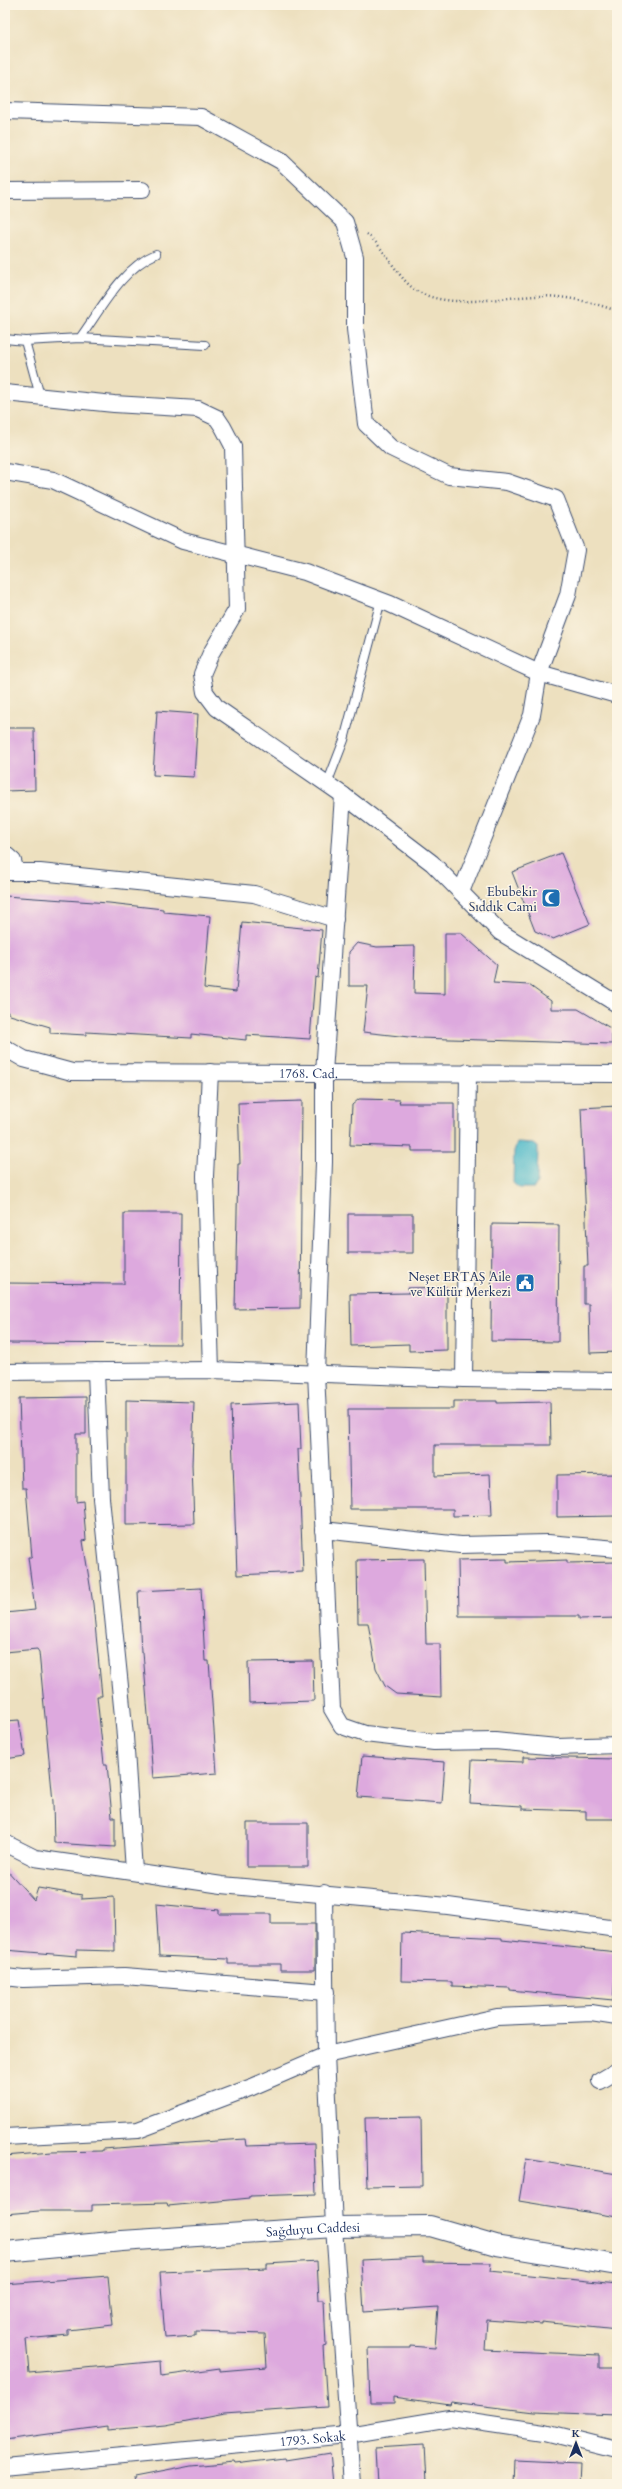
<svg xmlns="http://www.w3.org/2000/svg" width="622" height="2489" font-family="Cardo,serif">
<rect width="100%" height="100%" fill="#fcf5e5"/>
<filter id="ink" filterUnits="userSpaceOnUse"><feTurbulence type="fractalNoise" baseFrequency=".025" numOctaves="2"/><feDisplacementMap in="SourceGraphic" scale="8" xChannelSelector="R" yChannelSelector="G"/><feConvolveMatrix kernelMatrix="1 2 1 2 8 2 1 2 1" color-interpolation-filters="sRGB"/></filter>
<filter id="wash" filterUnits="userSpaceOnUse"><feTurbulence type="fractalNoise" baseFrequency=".012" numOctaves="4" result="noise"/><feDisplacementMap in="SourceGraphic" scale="16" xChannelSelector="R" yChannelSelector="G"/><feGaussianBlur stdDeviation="0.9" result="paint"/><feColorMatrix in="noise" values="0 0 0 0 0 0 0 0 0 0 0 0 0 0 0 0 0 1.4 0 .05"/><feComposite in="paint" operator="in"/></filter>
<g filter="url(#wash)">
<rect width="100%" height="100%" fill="#ede0bf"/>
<path fill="#4db9c9" stroke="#347494" d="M517,1143L534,1144L538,1147L537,1183L534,1188H519L513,1183L514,1151Z"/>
<g id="blocks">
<path fill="#dda9de" d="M157,711L198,714L194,777L153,775Z
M5,728H34L35,790L5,791Z
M561,853L590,924L553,939L535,931L512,872Z
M5,896L109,903L163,909V912L210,916L204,988L236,992L242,922L322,930L318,978L315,977L310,1039L246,1035V1040L191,1034V1038L86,1032V1035L50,1033V1027L10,1015L5,1009Z
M445,933H461L497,965L493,983L529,985L551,1001V1009H578L612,1029V1044L418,1038L363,1032L368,986H349V952L357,943L377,947L415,946L414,993L445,994Z
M359,1099L400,1100L399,1103H454V1151H412V1147L350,1145L352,1105Z
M302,1101L300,1308L235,1309L238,1164H240L238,1103Z
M617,1106V1352L590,1353L589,1304H584V1266H588L581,1108Z
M124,1213H181L180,1344L5,1343V1283L124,1284Z
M348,1214H413V1253H348Z
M492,1224L559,1225L558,1342L491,1341Z
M447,1287V1350L409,1351V1344L351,1346L350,1294L409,1293L408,1288Z
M86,1397V1434H76V1502L83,1501L86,1540L83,1541L93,1604L102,1696H97L104,1764H107L112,1817H115V1847L54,1843L53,1802L39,1652L37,1649L5,1652V1613L35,1610L28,1557H32L26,1488H22L19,1398Z
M126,1400L194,1402L192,1465L194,1524L126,1525Z
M454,1401H497V1403L550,1402L551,1445H435V1476L490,1474L492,1515L453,1516V1509H350L348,1409H454Z
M299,1402L301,1449H298L303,1572L237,1575L231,1405Z
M617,1474V1516L557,1517V1475Z
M424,1559L426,1644H440L441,1697L396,1694L385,1686L376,1668L368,1623H358L357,1560Z
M507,1559V1562L567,1560V1563L617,1562V1618L579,1619V1616H459L458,1560Z
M201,1588L205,1661H209L217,1773L153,1778L143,1652H141L138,1591Z
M313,1661L314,1701L249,1703L248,1662Z
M19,1720L25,1756L5,1759V1721Z
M362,1756L445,1762L442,1803L358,1797Z
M523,1757L617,1759V1819H586V1811L522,1809V1806L470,1803L472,1760L523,1762Z
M247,1823H308V1867H247Z
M5,1868L34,1900L38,1888L82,1895V1899L114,1897L115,1951L77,1950V1956L5,1950Z
M156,1904L219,1910V1914H271V1924H315V1970H280V1964H228V1959L159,1956Z
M402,1933L502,1938V1940L617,1952L613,2000L510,1990V1988L452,1986V1982L401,1981Z
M421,2117L422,2186L367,2187L365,2118Z
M245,2139L246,2146L314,2144L316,2194L250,2196V2198L168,2206L167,2203L92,2205V2211H39L5,2214V2156L52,2152L102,2151V2149Z
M526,2159L617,2174V2217L519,2201Z
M423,2257V2262L491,2263L490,2271L617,2284V2330L542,2322V2324L487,2320L485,2350L599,2355V2368H617V2415L534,2412L451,2402L450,2405L394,2397V2403H370L368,2348H410V2346L435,2348L438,2307L364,2312L361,2260Z
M317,2261L319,2300H324L326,2346L323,2347L327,2407L224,2414L166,2425L107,2430V2426L5,2440V2284L108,2276L113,2325L68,2330V2335L26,2339L29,2373L161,2361L162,2376L220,2368V2371L267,2367L265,2334L195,2332V2336L165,2338L160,2272L267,2268V2264Z
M424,2445L426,2482L377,2484L375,2448Z
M330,2453L333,2484H135L134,2477L191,2466L234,2462L235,2464L284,2458L285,2460Z
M515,2460L580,2463L579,2484H514Z"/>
</g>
</g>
<g filter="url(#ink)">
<use href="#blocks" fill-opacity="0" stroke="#3a4a6d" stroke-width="1"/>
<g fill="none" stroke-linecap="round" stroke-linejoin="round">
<defs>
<path id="service" d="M80,338C101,309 122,268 156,254
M5,339L25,341L80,338L205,345
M25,341L40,396
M327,784L344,740L381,600"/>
<g id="minor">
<path d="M5,111L201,117L281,161L345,222L355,257V329L366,424L391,448L449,476L507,482L556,499L576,550L568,595L539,673L532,715L461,892"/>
<path d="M5,191L142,190"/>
<path d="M5,393L114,404L198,409L217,418L223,427L233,446L237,609L211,653L202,674L205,692L217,708L343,795L432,863L500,932L617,1004"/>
<path d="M5,472L53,480L183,541L305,572L390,604L539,673L617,695"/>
<path d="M343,795L324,1073V1162L316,1373L332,1709L342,1726L365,1734L434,1742L495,1741L557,1747L617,1745"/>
<path d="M5,854L13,861L16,872"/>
<path d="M5,872H40L254,894L335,919"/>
<path id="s1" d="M5,1048L24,1059L72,1072L617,1074"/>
<path d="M210,1072L205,1176L211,1370"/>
<path d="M96,1371L101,1498L125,1736L134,1871"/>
<path d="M5,1372L211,1370L464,1379L617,1381"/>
<path d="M464,1379L468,1072"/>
<path d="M323,1530L460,1545L548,1543L617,1549"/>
<path d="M5,1843L35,1858L222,1885L448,1906L617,1929"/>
<path d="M324,1893L326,2055L334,2227L352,2484"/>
<path d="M5,1977L23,1979L124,1976L326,1992"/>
<path d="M600,2081L617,2071"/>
<path d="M5,2137L138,2130L252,2087L326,2055L497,2017L591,2013L617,2017"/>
<path id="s2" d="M5,2467L348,2435L450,2418L545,2432L617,2450"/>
</g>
<g id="tertiary">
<path id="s3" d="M5,2252L122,2241L334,2227L430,2226L496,2245L617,2265"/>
</g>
</defs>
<use href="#service" stroke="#3a4a6d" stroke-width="10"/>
<use href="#minor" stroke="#3a4a6d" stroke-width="18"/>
<use href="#tertiary" stroke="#3a4a6d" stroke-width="22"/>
<path stroke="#3a4a6d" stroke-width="2.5" stroke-dasharray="1 3" stroke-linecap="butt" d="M367,234C387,250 399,282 419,292C453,310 503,296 540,296C566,296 592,302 617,311"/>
<use href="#service" stroke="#fff" stroke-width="8"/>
<use href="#minor" stroke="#fff" stroke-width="16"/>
<use href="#tertiary" stroke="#fff" stroke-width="20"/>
</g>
</g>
<defs>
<symbol id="mosque-square" viewBox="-11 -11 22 22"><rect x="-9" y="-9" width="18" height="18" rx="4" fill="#1f6fb2" stroke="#fcf5e5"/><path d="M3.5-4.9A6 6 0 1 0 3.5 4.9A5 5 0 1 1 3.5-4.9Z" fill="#fff"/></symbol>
<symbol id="civic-square" viewBox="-11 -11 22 22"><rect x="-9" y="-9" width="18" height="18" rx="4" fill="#1f6fb2" stroke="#fcf5e5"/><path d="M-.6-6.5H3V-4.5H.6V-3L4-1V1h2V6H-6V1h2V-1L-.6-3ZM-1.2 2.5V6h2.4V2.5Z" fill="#fff"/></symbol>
</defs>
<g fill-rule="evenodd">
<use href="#mosque-square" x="540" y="887" width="22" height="22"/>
<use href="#civic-square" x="514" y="1272" width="22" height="22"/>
</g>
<g text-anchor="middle" stroke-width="3" stroke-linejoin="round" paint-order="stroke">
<g font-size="13" fill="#1b2f5e" stroke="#fcf5e5" text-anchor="end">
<text x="537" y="896">Ebubekir<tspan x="537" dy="15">Sıddık Cami</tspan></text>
<text x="511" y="1281">Neşet ERTAŞ Aile<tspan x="511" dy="15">ve Kültür Merkezi</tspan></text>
</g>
<g font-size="13" fill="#1b2f5e" stroke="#fcf5e5">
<text dy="5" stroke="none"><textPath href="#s1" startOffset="308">1768. Cad.</textPath></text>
<text dy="5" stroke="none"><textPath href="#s3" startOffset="309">Sağduyu Caddesi</textPath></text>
<text dy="5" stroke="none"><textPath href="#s2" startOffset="309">1793. Sokak</textPath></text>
</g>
</g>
<rect width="622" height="2489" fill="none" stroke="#fcf5e5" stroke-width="20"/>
<g transform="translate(576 2443)" stroke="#fcf5e5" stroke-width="3" paint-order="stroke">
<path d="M0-3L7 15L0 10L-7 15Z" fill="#1b2f5e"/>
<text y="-6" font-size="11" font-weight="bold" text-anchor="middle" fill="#1b2f5e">K</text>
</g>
</svg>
